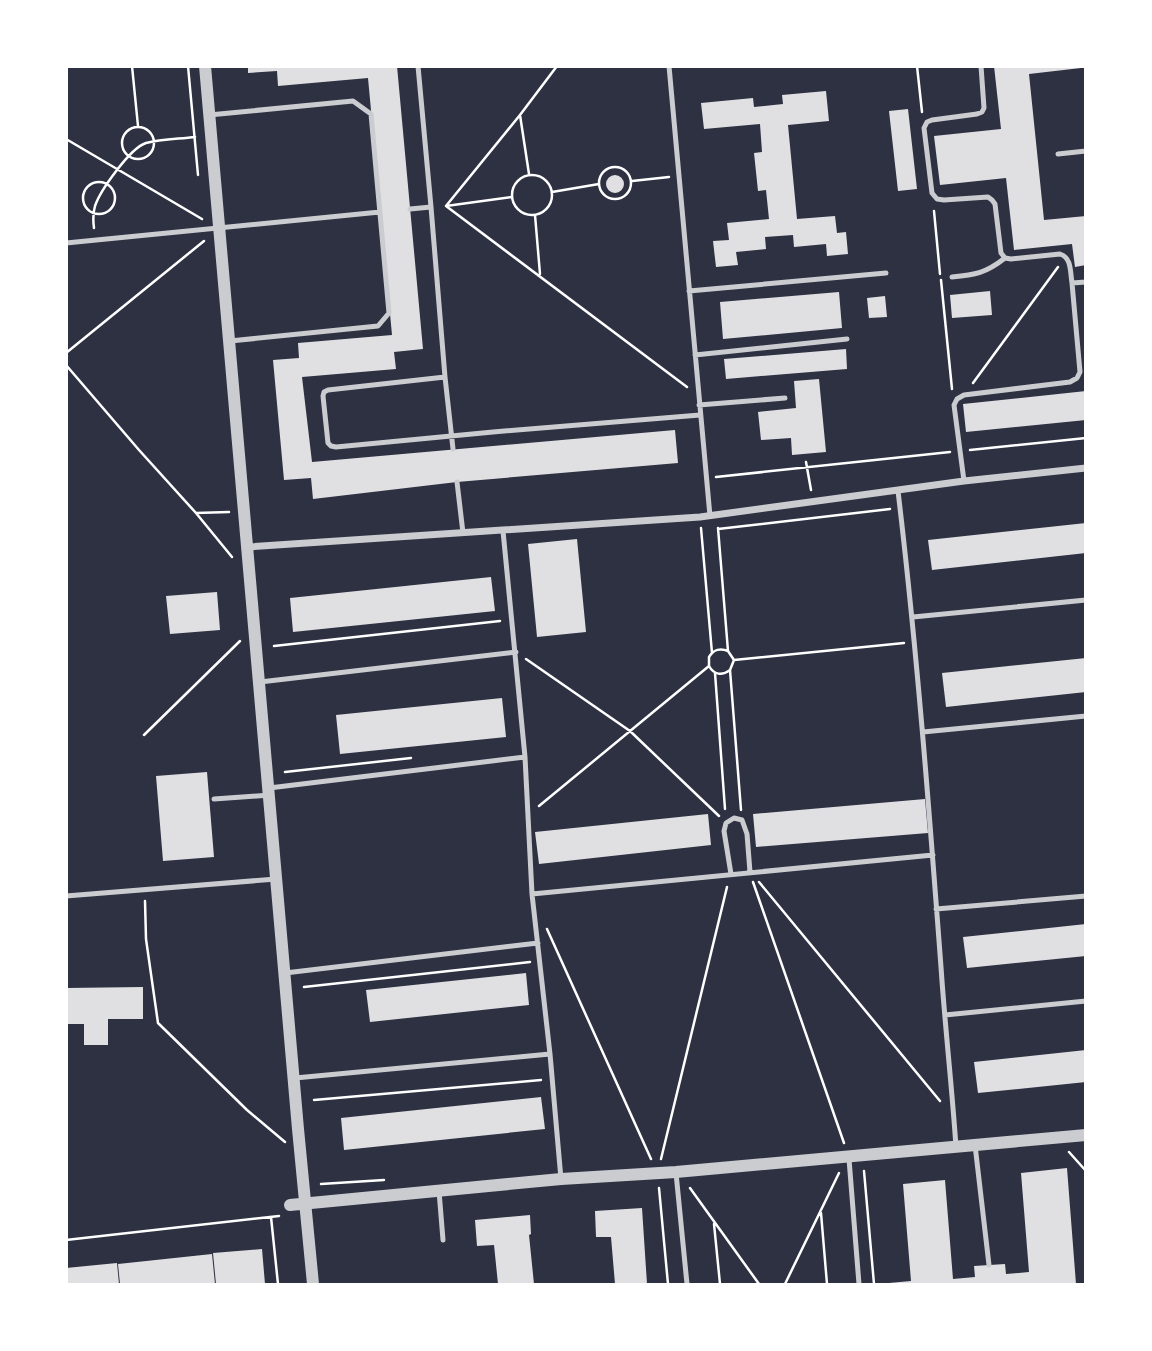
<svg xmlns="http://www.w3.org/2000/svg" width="1152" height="1351" font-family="'Noto Sans',sans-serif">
<rect width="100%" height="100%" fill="#2d3142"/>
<path fill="#e0e0e3" d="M248,66H397L423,349L394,352L396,369L302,377L312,462L675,430L678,463L457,482L313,499L311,478L284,480L273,360L299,358L298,343L392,335L368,78L278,86L277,71L248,73Z
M994,66H1081V68L1029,74L1044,220L1086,216V265L1075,267L1072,244L1014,250L1006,178L940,185L934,136L1001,129Z
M826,91L829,121L788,125L797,219L835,216L837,233L846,232L848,254L827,256L826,244L794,247L793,235L765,237L766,249L736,252L738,265L716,267L713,241L729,240L727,223L769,219L766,190L758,191L754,153L762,152L760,124L704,129L701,103L753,98L754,107L783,104L782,95Z
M908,109L917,189L898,191L889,111Z
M606 184a9 9 0 1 1 18 0a9 9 0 1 1-18 0Z
M990,291L992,315L952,318L950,295Z
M839,292L842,328L723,339L720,302Z
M885,296L887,317L869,318L867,298Z
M846,349L847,369L726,379L724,359Z
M819,379L826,452L792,455L791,438L761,440L758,412L796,408L794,381Z
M1086,391V420L966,432L963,404Z
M1086,523V553L932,570L928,540Z
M577,539L586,632L537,637L528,544Z
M491,577L495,611L293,632L290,598Z
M217,592L220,630L170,634L166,596Z
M1086,658V692L946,707L942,673Z
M502,698L506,737L340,754L336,715Z
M207,772L214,857L163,861L156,776Z
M925,799L928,833L756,847L753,814Z
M708,814L711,845L539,864L535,832Z
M1086,924V956L967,968L963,937Z
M526,973L529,1005L370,1022L366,990Z
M143,987V1019H108V1045H84V1024H66V988Z
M1086,1050V1082L978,1093L974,1062Z
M541,1097L545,1129L344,1150L341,1118Z
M1067,1168L1076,1284H890L889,1283L911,1281L903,1184L945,1180L953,1279L975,1277L974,1266L1005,1264L1006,1274L1029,1272L1021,1173Z
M642,1208L647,1284H615L611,1237H596L595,1211Z
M530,1215L531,1234L529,1235L534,1284H498L494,1245L477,1246L475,1220Z
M262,1249L265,1284H216L213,1253Z
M212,1254L215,1284H120L118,1264Z
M117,1263L119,1284H66V1268Z"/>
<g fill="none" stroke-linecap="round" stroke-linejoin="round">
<path stroke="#fff" stroke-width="2.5" d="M132,66L138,126
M188,66L198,175
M557,66L520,115L446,206L687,387
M917,66L922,112
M520,115L529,174
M122 143a16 16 0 1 1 32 0a16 16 0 1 1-32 0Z
M66,139L202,219
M599 183a16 16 0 1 1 32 0a16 16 0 1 1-32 0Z
M512 195a20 20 0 1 1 40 0a20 20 0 1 1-40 0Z
M632,181L669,177
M83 198a16 16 0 1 1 32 0a16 16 0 1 1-32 0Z
M552,192L599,184
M446,206L512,197
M934,211L940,274
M535,215L540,274
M94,228C93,221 93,213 95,206C100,191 130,148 146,143C161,139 179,139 195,137
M941,280L952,389
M66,353L204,241
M66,365L139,450L196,513L229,512
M973,383L1058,267
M970,450L1086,438
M806,462L811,490
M716,477L950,452
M196,513L232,557
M701,528L712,653
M718,528L728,651L734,660L730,670C722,676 714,675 709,666V657C714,649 720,648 728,651
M718,529L890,509
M274,646L500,621
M526,659L630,731L719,816
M734,660L904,643
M730,670L741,810
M715,673L725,809
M144,735L240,641
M285,772L411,758
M539,806L709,666
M753,882L844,1143
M759,882L940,1101
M145,901L146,939L158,1023L247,1110L285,1142
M547,929L651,1159
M304,987L530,962
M314,1100L541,1080
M1069,1152L1086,1171
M661,1159L727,887
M864,1171L874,1284
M321,1184L384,1180
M659,1188L668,1284
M690,1188L759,1284
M821,1213L827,1284
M271,1217L278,1284
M714,1224L720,1284
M66,1240L279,1216
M785,1284L839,1173"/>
<path stroke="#caccd0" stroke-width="5" d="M418,66L431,207L445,377L328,390L324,392L323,396L328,443L331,446L336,447L493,432L700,415
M669,66L710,516
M981,66L984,108L982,112L977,114L932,120L927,122L924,128L932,193L937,199L944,200L988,197L992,200L995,204L1001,253L1005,258L1011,259L1060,254C1072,258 1070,272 1072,283L1086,282
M209,115L353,101L371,114L389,313L378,326L230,341
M1058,154L1086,151
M410,209L431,207
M66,243L380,212
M952,277C975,275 986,273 1005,258
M689,291L886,273
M695,355L847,339
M445,377L453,449
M699,405L785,398
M964,481L954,405L957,399L964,395L1070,382L1077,378L1080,372L1072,283
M457,482L463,533
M898,491C917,650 929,808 941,967C945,1027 952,1087 956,1147
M503,531L525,757L532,894L550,1054L561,1179
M913,617L1086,600
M260,682L516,652
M923,732L1086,716
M269,788L525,757
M214,799L270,795
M731,874L724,831L726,823L734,818L742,820L747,834L750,872
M532,894L933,855
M66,896L276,879
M936,909L1086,896
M285,973L538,943
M945,1015L1086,1001
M295,1078L550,1054
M975,1145L989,1265
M849,1159L859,1284
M676,1173L687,1284
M439,1191L443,1240"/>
<path stroke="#caccd0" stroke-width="7" d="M248,547L700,517L964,481L1086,468"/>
<path stroke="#caccd0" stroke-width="12" d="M205,66L298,1129L313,1284
M290,1205L561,1179L676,1172L1086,1135"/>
</g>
<rect width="1152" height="1351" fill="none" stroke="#ffffff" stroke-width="136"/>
</svg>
